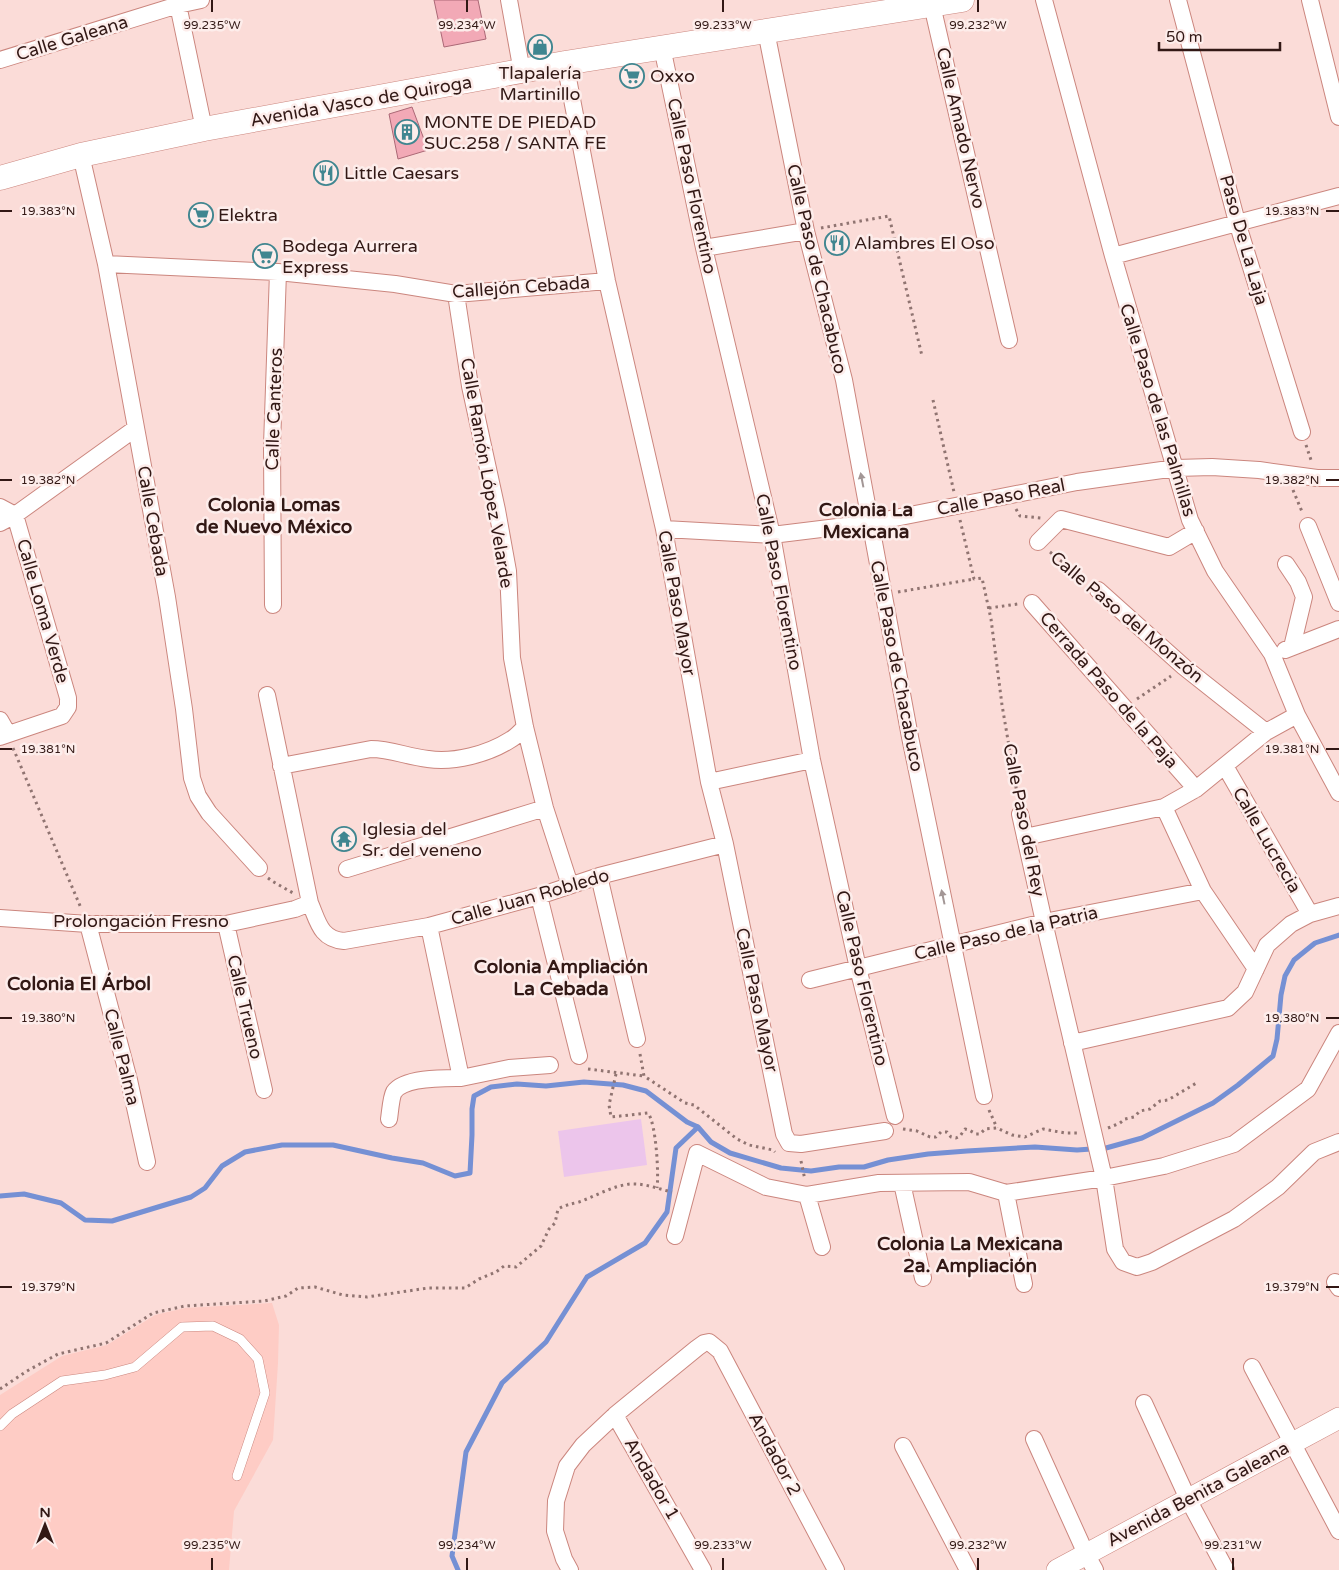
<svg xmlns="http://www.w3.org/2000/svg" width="1339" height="1570" font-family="'Varela Round',sans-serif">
<rect width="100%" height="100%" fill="#fbdcd8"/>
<path fill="#feccc5" d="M272,1303L279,1325L278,1363L273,1440L234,1511L229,1570H0V1395L62,1356L107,1345L155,1315L185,1308Z"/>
<path fill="#ecc5eb" d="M641,1119L647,1165L564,1177L558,1131Z"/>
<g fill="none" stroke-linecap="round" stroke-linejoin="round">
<path stroke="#7590d4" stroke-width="5" d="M0,1196L24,1194L61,1203L85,1220L112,1221L191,1197L205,1188L222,1166L245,1152L282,1145H333L392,1158L423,1163L455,1176L470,1173L472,1135V1109L474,1096L491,1087L517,1084L546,1086L584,1082L623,1085L646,1091L687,1122L698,1127L711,1142L730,1153L781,1168L811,1171L839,1167H864L888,1160L928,1154L967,1151L1035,1147L1077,1150L1106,1148L1142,1138L1213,1103L1238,1085L1273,1056L1277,1039L1281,995L1285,976L1294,960L1315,943L1339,935
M458,1570L452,1556L466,1452L502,1383L546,1342L587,1277L645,1243L667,1212L676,1148L698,1127"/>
</g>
<path fill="#f2a9b6" stroke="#ab6876" d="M434,0H478L486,39L444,47Z
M412,107L428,150L398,159L389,114Z"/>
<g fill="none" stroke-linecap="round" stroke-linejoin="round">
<defs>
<path id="service" d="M0,1426L12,1414L62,1381L105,1375L135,1367L182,1327L213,1326L240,1339L258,1359L265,1393L237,1476"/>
<path id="minor" d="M177,0L204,129
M509,0L522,72
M1044,0L1113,256L1190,520L1215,571L1272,654L1297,715L1339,793
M1178,0L1237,222L1302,432
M1310,0L1339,117
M932,5L1009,340
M766,31L806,231L844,380L910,737L984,1096
M662,47L704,248L772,535L812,760L858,968L895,1116
M0,60L178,5L201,0
M565,63L607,281L664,529L709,782L725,844L784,1134L789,1143L801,1144L885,1131
M81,155L106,264L167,597L184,709L192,778L198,796L209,813L259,868
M704,248L806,231
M1113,256L1339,196
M106,264L278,272L395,284L456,294L607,281
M456,294L470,386L497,510L508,571L512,658L525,727L545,808L570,885
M0,507L15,515L68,698V707L62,716L0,737
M0,523L15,515L136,428
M1308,526L1339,603
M664,529L772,535L870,523L1077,482L1176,468L1212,467L1259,470L1317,478H1339
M1038,542L1061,519L1169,547L1196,531
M1286,564L1298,582L1304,597L1292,647
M1098,590L1184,667L1266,732
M1032,603L1196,789
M273,605L272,445L278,272
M1285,650L1339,629
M267,695L310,903C318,921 320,939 344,941L429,926L539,896L599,876L725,844
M0,720L8,734
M281,766L371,749C391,749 408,757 428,759C454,763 488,754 510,740C516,737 520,732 525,727
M1225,766L1310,914
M709,782L812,760
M1164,807L1203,891L1256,969
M1020,814L1044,922L1104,1178L1115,1249L1123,1262L1137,1267L1152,1262L1234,1219L1278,1187L1314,1152L1339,1142
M1025,837L1164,807L1196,789L1266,732L1297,715
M347,869L545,808
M599,876L637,1039
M539,896L579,1056
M0,918L88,924H226L295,909L310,903
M88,924L129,1080L147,1162
M226,924L264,1090
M810,980L1044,922L1203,891
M1072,1043L1228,1008L1245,992L1267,945L1291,924L1310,914L1339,906
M461,1078L509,1068L550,1065
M389,1119C390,1113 391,1097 394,1092C404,1077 446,1078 461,1078L429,926
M902,1183L923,1278
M1006,1193L1024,1284
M807,1195L822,1247
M675,1236L697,1153L766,1187L807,1195L879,1183L969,1182L1006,1193L1104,1178L1164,1166L1234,1144L1308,1089L1339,1033
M1335,1282L1339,1288
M1252,1367L1339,1531
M1144,1403L1188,1499L1226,1570
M615,1415L703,1570
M1034,1439L1086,1554L1095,1570
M903,1446L968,1570
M570,1570L564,1559L555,1531L556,1501L567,1466L583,1445L615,1415L697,1348L704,1343L709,1342L720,1351L836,1570"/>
<path id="tertiary" d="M1057,1570L1339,1418"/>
<path id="secondary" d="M0,178L81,155L204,129L565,63L962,0"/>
</defs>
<use href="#service" stroke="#cb867e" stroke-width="10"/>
<use href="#minor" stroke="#cb867e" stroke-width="18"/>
<use href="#tertiary" stroke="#cb867e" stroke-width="22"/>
<use href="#secondary" stroke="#cb867e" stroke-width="25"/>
<path stroke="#907471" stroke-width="3" stroke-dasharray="2.5 4" stroke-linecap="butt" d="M821,228L889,216L922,356
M933,400L954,492
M1306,445L1312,463
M1293,490L1303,514
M1016,509L1020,516L1041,518
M960,520L974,579L982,578L991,619L1002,705L1018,799
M1050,552L1086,581
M898,592L974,579
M989,608L1018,604
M1137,699L1171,676
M13,748L81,908
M268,878L272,881L293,893
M640,1054L644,1076L685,1103L694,1105L737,1139L749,1145L773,1150L775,1152
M588,1069L644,1076
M616,1074L609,1105L611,1117L648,1113C656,1123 659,1174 657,1188
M989,1110L997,1128
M1108,1128L1120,1123L1125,1119L1134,1117L1140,1111L1150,1109L1160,1101L1168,1100L1198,1082
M903,1129L917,1131L930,1137H936L941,1132H947L951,1137L956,1138L960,1136L965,1129L969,1130L976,1134H980L985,1129L997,1128L1012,1135L1025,1137L1043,1129L1065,1133H1079
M801,1161L805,1180
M0,1389L27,1371L58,1354L106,1343L153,1313L185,1306L264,1301L286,1296L298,1288L315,1287L343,1295L367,1297L428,1288H465L479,1279L496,1272L504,1266L516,1267L541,1246L549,1229L555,1223L558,1209C565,1205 571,1204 579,1202C596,1196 612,1186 630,1184C645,1183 658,1189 672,1192"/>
<use href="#service" stroke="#fff" stroke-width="9"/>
<use href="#minor" stroke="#fff" stroke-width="16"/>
<use href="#tertiary" stroke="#fff" stroke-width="21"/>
<use href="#secondary" stroke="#fff" stroke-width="24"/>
</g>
<defs><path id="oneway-solid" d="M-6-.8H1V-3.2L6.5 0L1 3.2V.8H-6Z" transform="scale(1.25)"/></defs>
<g fill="#a39796">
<use href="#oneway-solid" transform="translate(862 480) rotate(-101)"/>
<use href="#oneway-solid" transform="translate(943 897) rotate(-102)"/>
</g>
<path fill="none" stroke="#321815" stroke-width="2" d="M212,0V12M467,0V12M723,0V12M978,0V12M0,211H12M1326,211H1339M0,480H12M1326,480H1339M0,749H12M1326,749H1339M0,1018H12M1326,1018H1339M0,1287H12M1326,1287H1339M212,1558V1570M467,1558V1570M723,1558V1570M978,1558V1570M1233,1558V1570"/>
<defs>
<symbol id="shop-ring" viewBox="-11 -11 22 22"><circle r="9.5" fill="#fdedeb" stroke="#408690" stroke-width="1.5"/><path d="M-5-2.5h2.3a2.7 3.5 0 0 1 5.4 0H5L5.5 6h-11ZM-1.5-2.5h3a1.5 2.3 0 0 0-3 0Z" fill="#408690"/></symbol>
<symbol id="supermarket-ring" viewBox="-11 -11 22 22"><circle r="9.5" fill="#fdedeb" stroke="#408690" stroke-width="1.5"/><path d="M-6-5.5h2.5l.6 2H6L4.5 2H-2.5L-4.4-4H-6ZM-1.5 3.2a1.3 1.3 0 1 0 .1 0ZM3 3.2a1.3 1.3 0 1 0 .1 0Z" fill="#408690"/></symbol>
<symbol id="building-ring" viewBox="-11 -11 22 22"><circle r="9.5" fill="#fdedeb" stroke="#408690" stroke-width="1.5"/><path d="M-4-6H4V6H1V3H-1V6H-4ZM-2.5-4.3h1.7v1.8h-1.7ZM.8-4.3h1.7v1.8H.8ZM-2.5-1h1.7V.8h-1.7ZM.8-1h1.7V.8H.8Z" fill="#408690"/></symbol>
<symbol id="restaurant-ring" viewBox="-11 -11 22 22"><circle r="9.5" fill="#fdedeb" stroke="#408690" stroke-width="1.5"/><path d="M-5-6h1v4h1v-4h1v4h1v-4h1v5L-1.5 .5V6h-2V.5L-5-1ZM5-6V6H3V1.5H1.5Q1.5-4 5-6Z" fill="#408690"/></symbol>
<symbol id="temple-ring" viewBox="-11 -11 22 22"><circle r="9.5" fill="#fdedeb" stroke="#408690" stroke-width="1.5"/><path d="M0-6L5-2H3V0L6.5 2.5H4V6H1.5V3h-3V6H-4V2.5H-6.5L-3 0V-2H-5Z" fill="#408690"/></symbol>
</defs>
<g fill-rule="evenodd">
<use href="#shop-ring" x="526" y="33" width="28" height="28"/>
<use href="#supermarket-ring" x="618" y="62" width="28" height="28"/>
<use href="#building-ring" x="393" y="118" width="28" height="28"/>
<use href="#restaurant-ring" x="312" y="159" width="28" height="28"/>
<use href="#supermarket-ring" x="187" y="201" width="28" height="28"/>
<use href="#restaurant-ring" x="823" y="229" width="28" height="28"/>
<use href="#supermarket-ring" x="251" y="242" width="28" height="28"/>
<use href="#temple-ring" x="330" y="825" width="28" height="28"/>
</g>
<g text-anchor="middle" stroke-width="5" stroke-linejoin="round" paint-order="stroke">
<g font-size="18" fill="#321815" stroke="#fdedeb">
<text transform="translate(72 38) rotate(-17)" y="6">Calle Galeana</text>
<text transform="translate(361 101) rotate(-10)" y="6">Avenida Vasco de Quiroga</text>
<text transform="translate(961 128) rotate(77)" y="6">Calle Amado Nervo</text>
<text transform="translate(692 186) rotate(78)" y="6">Calle Paso Florentino</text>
<text transform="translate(1244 240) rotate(74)" y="6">Paso De La Laja</text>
<text transform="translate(817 269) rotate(77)" y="6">Calle Paso de Chacabuco</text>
<text transform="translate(521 287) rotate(-4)" y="6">Callejón Cebada</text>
<text transform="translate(274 409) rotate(-88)" y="6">Calle Canteros</text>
<text transform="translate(1158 410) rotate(73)" y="6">Calle Paso de las Palmillas</text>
<text transform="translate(487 473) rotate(80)" y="6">Calle Ramón López Velarde</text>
<text transform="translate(1001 497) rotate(-11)" y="6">Calle Paso Real</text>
<text transform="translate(153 521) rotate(80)" y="6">Calle Cebada</text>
<text transform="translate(779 582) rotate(79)" y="6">Calle Paso Florentino</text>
<text transform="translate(677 603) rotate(80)" y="6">Calle Paso Mayor</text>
<text transform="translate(43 611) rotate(74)" y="6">Calle Loma Verde</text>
<text transform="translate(1127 617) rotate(40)" y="6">Calle Paso del Monzón</text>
<text transform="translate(897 666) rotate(79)" y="6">Calle Paso de Chacabuco</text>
<text transform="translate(1109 690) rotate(49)" y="6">Cerrada Paso de la Paja</text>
<text transform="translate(1024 820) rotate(79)" y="6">Calle Paso del Rey</text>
<text transform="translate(1267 840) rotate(60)" y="6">Calle Lucrecia</text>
<text transform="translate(530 897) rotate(-16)" y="6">Calle Juan Robledo</text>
<text x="141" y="927">Prolongación Fresno</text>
<text transform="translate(1006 933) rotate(-13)" y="6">Calle Paso de la Patria</text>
<text transform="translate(862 978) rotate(77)" y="6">Calle Paso Florentino</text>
<text transform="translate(757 1000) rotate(78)" y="6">Calle Paso Mayor</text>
<text transform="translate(245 1007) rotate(77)" y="6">Calle Trueno</text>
<text transform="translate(122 1057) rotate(76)" y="6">Calle Palma</text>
<text transform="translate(775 1454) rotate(62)" y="6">Andador 2</text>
<text transform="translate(652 1479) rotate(60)" y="6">Andador 1</text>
<text transform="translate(1198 1494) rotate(-28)" y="6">Avenida Benita Galeana</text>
</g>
<g font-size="18" fill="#321815" stroke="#fdedeb" text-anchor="start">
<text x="540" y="79" text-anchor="middle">Tlapalería<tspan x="540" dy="21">Martinillo</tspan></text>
<text x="650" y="82">Oxxo</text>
<text x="424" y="128">MONTE DE PIEDAD<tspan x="424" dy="21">SUC.258 / SANTA FE</tspan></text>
<text x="344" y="179">Little Caesars</text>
<text x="218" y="221">Elektra</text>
<text x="854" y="249">Alambres El Oso</text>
<text x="282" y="252">Bodega Aurrera<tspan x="282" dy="21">Express</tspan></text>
<text x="362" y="835">Iglesia del<tspan x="362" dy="21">Sr. del veneno</tspan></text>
</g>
<g font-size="19" font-weight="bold" fill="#321815" stroke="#fdedeb">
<text x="274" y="511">Colonia Lomas<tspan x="274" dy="22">de Nuevo México</tspan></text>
<text x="866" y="516">Colonia La<tspan x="866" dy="22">Mexicana</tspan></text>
<text x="561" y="973">Colonia Ampliación<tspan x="561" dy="22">La Cebada</tspan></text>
<text x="79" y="990">Colonia El Árbol</text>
<text x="970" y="1250">Colonia La Mexicana<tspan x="970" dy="22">2a. Ampliación</tspan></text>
</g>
</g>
<g font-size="12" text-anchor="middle" fill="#321815" stroke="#fdedeb" stroke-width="5" stroke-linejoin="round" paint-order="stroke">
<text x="212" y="29">99.235°W</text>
<text x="467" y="29">99.234°W</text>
<text x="723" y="29">99.233°W</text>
<text x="978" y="29">99.232°W</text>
<text x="48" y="215">19.383°N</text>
<text x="1292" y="215">19.383°N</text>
<text x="48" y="484">19.382°N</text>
<text x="1292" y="484">19.382°N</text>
<text x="48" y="753">19.381°N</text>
<text x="1292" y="753">19.381°N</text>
<text x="48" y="1022">19.380°N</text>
<text x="1292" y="1022">19.380°N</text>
<text x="48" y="1291">19.379°N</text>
<text x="1292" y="1291">19.379°N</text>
<text x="212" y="1549">99.235°W</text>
<text x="467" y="1549">99.234°W</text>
<text x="723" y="1549">99.233°W</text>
<text x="978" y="1549">99.232°W</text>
<text x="1233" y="1549">99.231°W</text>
</g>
<g transform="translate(45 1525)" stroke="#fdedeb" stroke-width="4" paint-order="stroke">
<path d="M0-4L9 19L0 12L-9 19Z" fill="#321815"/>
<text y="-8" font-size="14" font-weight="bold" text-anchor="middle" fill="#321815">N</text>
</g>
<path d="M1159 42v8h121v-8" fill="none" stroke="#321815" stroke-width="2.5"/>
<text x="1166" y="42" font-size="15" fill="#321815" stroke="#fdedeb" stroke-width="4" paint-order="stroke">50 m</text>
</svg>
